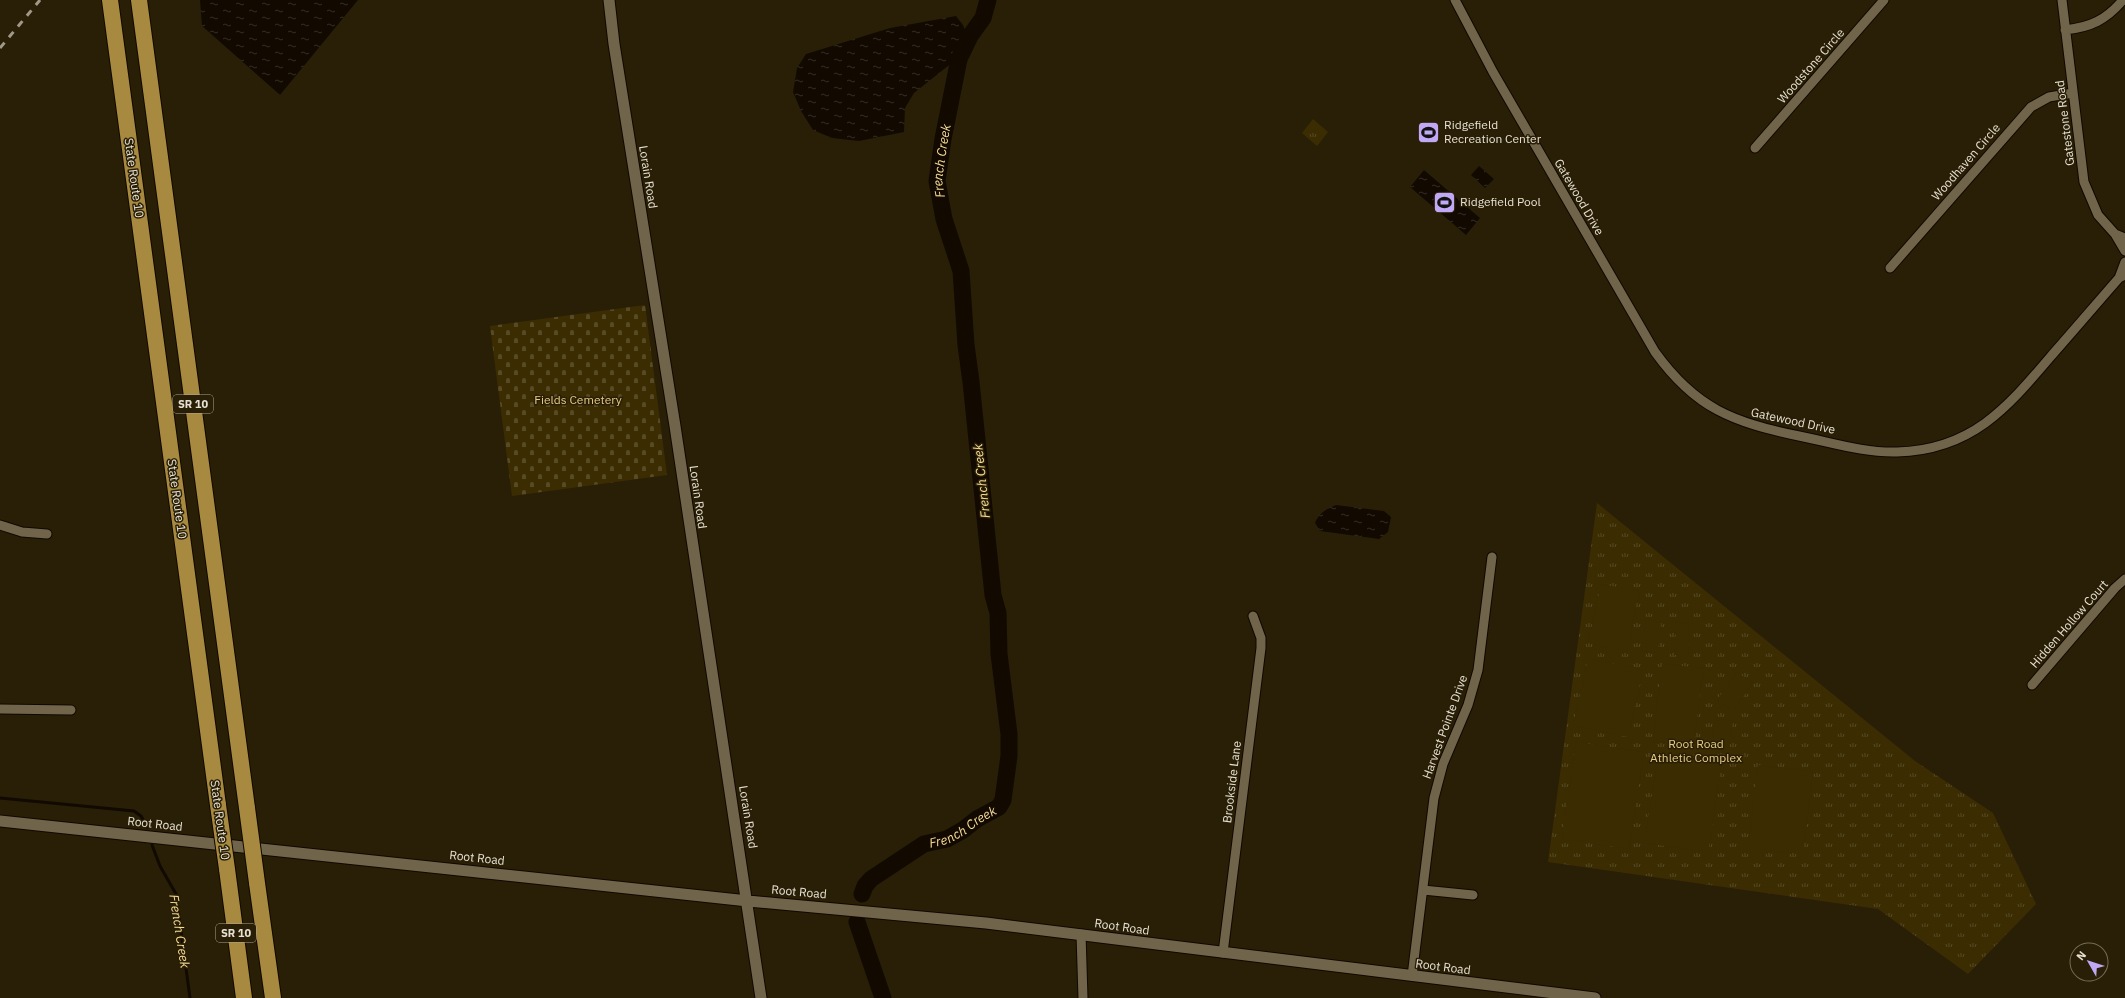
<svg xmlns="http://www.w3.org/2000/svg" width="2125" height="998" font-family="'IBM Plex Sans',sans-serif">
<defs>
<pattern id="cemetery-stones" width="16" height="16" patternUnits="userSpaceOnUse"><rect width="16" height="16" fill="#3b2c02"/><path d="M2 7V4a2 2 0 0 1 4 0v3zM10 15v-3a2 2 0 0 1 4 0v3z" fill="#574a26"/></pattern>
<pattern id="park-tufts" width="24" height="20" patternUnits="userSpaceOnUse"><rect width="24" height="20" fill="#3b2c02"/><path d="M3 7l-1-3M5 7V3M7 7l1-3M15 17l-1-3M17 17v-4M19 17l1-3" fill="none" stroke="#574a26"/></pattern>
<pattern id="water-ripples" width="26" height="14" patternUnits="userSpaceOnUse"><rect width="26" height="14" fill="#120a00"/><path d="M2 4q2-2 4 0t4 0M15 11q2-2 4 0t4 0" fill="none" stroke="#342d24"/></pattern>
</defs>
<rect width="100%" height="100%" fill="#291f06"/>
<path fill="url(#cemetery-stones)" d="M645,305L667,475L512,496L490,326Z"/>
<path fill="url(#park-tufts)" d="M1313,119L1328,132L1317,146L1302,133Z
M1597,503L1915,761L1993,813L2036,904L1968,974L1878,909L1548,862Z"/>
<path fill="#3b2c02" d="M1601,584L1639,591L1627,651L1588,643Z
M1646,620L1661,622L1658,653L1642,651Z
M1676,622L1689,623L1688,655H1675Z
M1588,658L1643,670L1628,737L1573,725Z
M1662,664L1703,668L1694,745L1653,741Z
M1737,672L1753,683L1733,711L1717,700Z
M1715,718L1733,721L1729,748L1711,745Z
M1576,742L1644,752L1629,849L1562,839Z
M1659,751L1722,761L1708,852L1644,843Z
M1758,765L1813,772L1803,854L1748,848Z"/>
<path fill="url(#water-ripples)" d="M200,0H358L280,95L202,26Z
M956,16L963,25L967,35L953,62L914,93L905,108L904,132L859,141L832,138L813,130L801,111L793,92L797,68L806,54L890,28Z
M1479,166L1494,179L1485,188L1471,175Z
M1424,170L1480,218L1466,235L1410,187Z
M1336,505L1384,511L1391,517L1388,532L1379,539L1320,531L1315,523C1319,513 1326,509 1336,505Z"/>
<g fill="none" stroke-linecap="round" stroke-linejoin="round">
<path stroke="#120a00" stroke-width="3" d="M0,798L134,811L141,816L147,827
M152,845L160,866L176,894L190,998"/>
<g stroke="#120a00" stroke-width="17">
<path id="s1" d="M862,894L865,886L871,879L924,844L947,839L963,830L977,819L999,807L1003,800L1009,756V734L999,654L998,613L993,595L971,382L966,345L961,271L944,219L937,181L943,139L959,59L970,36L983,18L988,0"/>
<path d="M857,922L883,998"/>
</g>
<defs>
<path id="minor" d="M1455,0L1493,72L1655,352C1696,409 1733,422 1799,436C1830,442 1864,453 1897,452C1972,450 2007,408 2052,355C2075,329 2097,303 2119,278
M2062,0L2084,182L2098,215L2115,234
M2065,30C2091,27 2106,20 2123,0
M1755,148L1884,0
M2125,238L2115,234L2125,251
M2125,262L2119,278L2125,275
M1890,268L2031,107L2049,97L2073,93
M0,525L22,532L47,534
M2032,685L2115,588L2125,579
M0,709L71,710
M1423,890L1473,895
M1081,934L1083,998
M1223,953L1261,648V638L1253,616
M1412,976L1434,798L1443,764L1468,705L1478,670L1492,557"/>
<path id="tertiary" d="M609,0L614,44L675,426L761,998
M0,821L748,901L986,923L1595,998"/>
<path id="motorway" d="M110,0L218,805
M139,0L247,808
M227,869L244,998
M257,883L273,998"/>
</defs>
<use href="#minor" stroke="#110800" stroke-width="11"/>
<use href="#tertiary" stroke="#110800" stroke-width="13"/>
<use href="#motorway" stroke="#110800" stroke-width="18"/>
<use href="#minor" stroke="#70654a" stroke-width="9"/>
<use href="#tertiary" stroke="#70654a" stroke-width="11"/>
<use href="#motorway" stroke="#a78a3f" stroke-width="16"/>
<path stroke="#a19987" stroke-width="3" stroke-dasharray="7 7" stroke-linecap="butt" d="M0,48L40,0"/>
<defs>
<path id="motorway-bridge" d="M218,805L227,869
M247,808L257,883"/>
</defs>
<use href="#motorway-bridge" stroke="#110800" stroke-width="18" stroke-linecap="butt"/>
<use href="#motorway-bridge" stroke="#a78a3f" stroke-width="16"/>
</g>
<defs>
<symbol id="stadium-square" viewBox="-11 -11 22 22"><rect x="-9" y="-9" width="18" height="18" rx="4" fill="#c0a8f4" stroke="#291f06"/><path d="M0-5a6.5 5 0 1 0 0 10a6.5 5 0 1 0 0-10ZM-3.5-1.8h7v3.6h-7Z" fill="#111"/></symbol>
</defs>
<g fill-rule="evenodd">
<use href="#stadium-square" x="1416" y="120" width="25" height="25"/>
<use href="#stadium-square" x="1432" y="190" width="25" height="25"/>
</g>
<g text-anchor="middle" stroke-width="3" stroke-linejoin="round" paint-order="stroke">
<g fill="#291f06" stroke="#afa796" stroke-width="1">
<rect x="173" y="395" width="40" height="18" rx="3"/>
<rect x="216" y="924" width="40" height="18" rx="3"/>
</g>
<g font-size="11" font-weight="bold" fill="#e8e1d3">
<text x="193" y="408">SR 10</text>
<text x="236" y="937">SR 10</text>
</g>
<g font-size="12" fill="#e8e1d3" stroke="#291f06">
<text transform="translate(1811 66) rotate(-49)" y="4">Woodstone Circle</text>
<text transform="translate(2065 123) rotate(-97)" y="4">Gatestone Road</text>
<text transform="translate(1966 162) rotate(-49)" y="4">Woodhaven Circle</text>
<text transform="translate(648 177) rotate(81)" y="4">Lorain Road</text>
<text transform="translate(134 178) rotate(82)" y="4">State Route 10</text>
<text transform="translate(1579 197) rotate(60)" y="4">Gatewood Drive</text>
<text transform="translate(1793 421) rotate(12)" y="4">Gatewood Drive</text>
<text transform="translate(698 497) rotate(82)" y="4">Lorain Road</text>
<text transform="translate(177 499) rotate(82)" y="4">State Route 10</text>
<text transform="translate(2069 624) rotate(-49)" y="4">Hidden Hollow Court</text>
<text transform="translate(1445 727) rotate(-70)" y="4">Harvest Pointe Drive</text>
<text transform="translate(1232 782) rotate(-83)" y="4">Brookside Lane</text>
<text transform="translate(748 817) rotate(81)" y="4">Lorain Road</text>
<text transform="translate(220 820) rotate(82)" y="4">State Route 10</text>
<text transform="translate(155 824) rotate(6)" y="4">Root Road</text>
<text transform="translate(477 858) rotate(6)" y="4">Root Road</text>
<text transform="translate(799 892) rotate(5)" y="4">Root Road</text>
<text transform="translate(1122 927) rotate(8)" y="4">Root Road</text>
<text transform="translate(1443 967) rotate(7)" y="4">Root Road</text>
</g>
<g font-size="12" fill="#e8e1d3" stroke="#291f06" text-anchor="start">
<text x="1444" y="129">Ridgefield<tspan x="1444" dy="14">Recreation Center</tspan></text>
<text x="1460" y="206">Ridgefield Pool</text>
</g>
<g font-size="12" fill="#e7cb86" stroke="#291f06">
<text x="578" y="404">Fields Cemetery</text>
<text x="1696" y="748">Root Road<tspan x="1696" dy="14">Athletic Complex</tspan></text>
</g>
<g font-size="13" font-style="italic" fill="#f9dd97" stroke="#291f06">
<text dy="5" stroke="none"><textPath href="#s1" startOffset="820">French Creek</textPath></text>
<text transform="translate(981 481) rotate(-96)" y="5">French Creek</text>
<text dy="5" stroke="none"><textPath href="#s1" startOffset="124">French Creek</textPath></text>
<text transform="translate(180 931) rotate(81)" y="5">French Creek</text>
</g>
</g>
<g transform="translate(2089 962) rotate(309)"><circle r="19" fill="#291f06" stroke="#756d58"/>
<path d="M0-3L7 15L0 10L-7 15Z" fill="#c0a8f4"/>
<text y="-6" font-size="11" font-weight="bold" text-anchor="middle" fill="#e8e1d3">N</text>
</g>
</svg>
